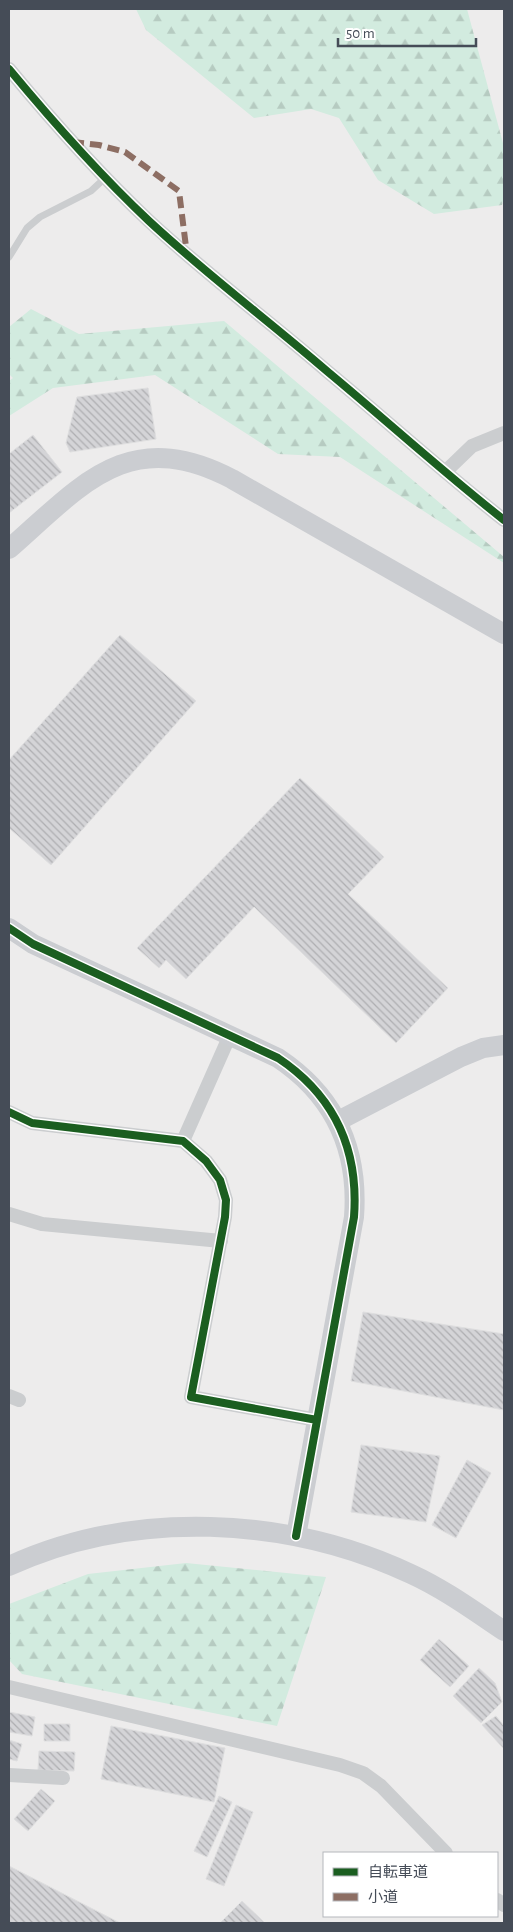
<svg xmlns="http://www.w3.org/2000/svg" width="513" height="1932" font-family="'Alegreya Sans','Noto Sans JP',sans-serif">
<defs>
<pattern id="forest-firs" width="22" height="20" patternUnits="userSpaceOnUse" patternTransform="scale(1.25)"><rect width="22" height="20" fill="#d2ebdf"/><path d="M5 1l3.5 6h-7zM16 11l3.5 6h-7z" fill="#b6cbc1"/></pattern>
<pattern id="building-back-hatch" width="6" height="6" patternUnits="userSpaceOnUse" patternTransform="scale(1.25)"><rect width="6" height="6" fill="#d4d4d7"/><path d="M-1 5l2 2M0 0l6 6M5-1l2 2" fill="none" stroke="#aeaeb1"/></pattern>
</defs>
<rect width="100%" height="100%" fill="#edecec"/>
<path fill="url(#forest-firs)" d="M136,9H467L504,147V198L502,205L434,214L378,180L339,118L311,109L254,118L146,30Z
M31,309L79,334L224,321L504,557V563L340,457L278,454L155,375L53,388L9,416V381L13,378L9,374V327Z
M186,1563L326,1577L277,1726L22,1674L9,1660V1604L88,1574Z"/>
<path fill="url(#building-back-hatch)" stroke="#dededf" d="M148,388L156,439L70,452L66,443L77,397Z
M33,435L62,472L9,513V454Z
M120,635L196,701L51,865L9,828V760Z
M300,778L384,857L348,894L448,988L396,1043L254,907L186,979L166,960L159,968L137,948Z
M363,1312L504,1334V1410L351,1381Z
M361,1445L440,1456L426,1522L351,1512Z
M467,1460L491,1473L456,1538L432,1525Z
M439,1639L469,1666L450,1687L420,1660Z
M479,1668L495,1683L502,1702L481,1723L453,1696Z
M9,1712L35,1717L32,1736L9,1732Z
M496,1716L504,1726V1749L482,1725Z
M44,1724H70V1741H44Z
M111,1726L225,1748L214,1802L101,1779Z
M9,1740L22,1744L17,1761L9,1759Z
M39,1751L75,1752L74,1771L38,1770Z
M41,1789L55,1801L28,1831L14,1819Z
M219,1796L232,1802L207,1857L194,1851Z
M236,1805L253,1812L224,1886L206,1879Z
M9,1866L120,1923H9Z
M242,1901L265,1923H220Z"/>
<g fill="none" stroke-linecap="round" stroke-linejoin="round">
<path stroke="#cbcdcf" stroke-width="7" d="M9,257L27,228L40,217L91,191L105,178"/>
<path stroke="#cbcdcf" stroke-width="14" d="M9,69C53,122 99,174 149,221C206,274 269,321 328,372C387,421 444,473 504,520
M445,472L472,446L504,433
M9,1112L32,1123L183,1141L206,1161L220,1180L226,1200L225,1217L191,1397L317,1420
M183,1141L230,1035
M9,1214L42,1224L221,1241
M9,1396L19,1400
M9,1687L340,1765L363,1773L381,1786L446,1853
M9,1775L63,1778
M497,1900L504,1905"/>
<path stroke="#cbcdd1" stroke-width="20" d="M9,549C82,485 128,425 232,479L504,634
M9,928L33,944L278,1058C335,1096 359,1149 354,1217L296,1536
M338,1121L461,1057L483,1048L504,1045
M9,1566C133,1509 288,1516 411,1574C444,1589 474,1611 504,1631"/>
<path stroke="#8d6e63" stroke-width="6" stroke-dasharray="12 6" stroke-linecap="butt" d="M72,142L99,145L125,152L179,191L187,255"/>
<defs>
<path id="cycleway" d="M9,69C53,122 99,174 149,221C206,274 269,321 328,372C387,421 444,473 504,520
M9,928L33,944L278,1058C335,1096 359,1149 354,1217L296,1536
M9,1112L32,1123L183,1141L206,1161L220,1180L226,1200L225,1217L191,1397L317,1420"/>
</defs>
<use href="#cycleway" stroke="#fff" stroke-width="11"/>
<use href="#cycleway" stroke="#1b5e20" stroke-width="8"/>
</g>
<rect width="513" height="1932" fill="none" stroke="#454c57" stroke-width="20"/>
<rect x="323" y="1852" width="175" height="65" fill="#ffffff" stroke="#b5b7bc"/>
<rect x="333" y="1868" width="25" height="8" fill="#1b5e20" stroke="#b5b7bc"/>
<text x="368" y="1877" font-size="15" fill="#454c57">自転車道</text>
<rect x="333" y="1893" width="25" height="8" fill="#8d6e63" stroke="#b5b7bc"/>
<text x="368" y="1902" font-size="15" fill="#454c57">小道</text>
<path d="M338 38v8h138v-8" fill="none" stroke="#454c57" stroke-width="2.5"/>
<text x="346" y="38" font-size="15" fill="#454c57" stroke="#ffffff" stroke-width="4" paint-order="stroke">50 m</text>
</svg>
